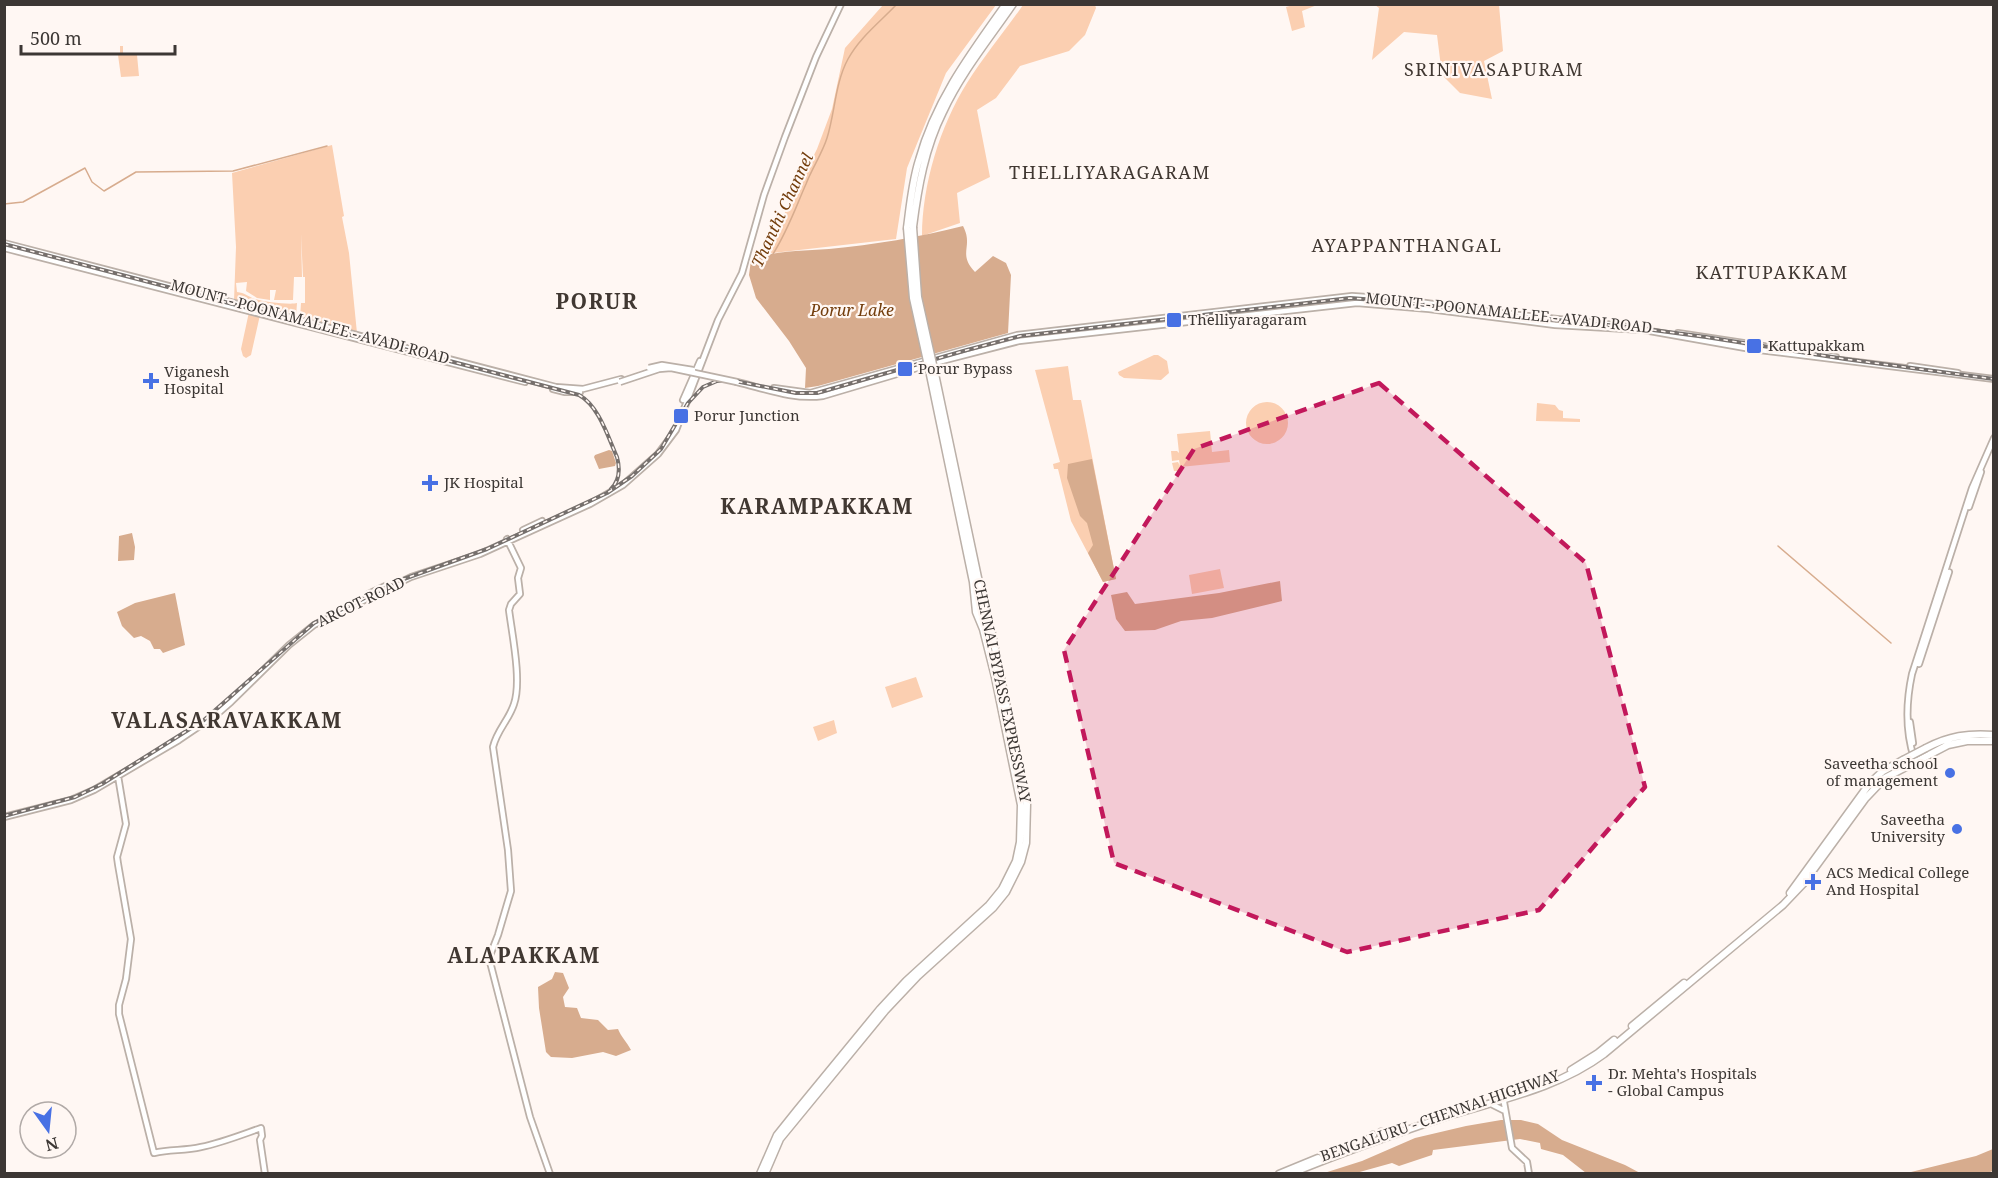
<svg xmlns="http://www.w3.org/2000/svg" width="1998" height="1178" font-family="'Noto Serif',serif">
<rect width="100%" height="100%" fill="#fff7f3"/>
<path fill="#fbcfb1" d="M883,5H996L946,73L907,168L896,239L764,254L817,149L832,109L845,48Z
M1023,5H1095L1096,8L1085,35L1069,51L1020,66L996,98L977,110L990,177L957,193L960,223L922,236C922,185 940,126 967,83C984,56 1005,31 1023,5Z
M1293,5H1317L1302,11L1305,27L1292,31L1286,7Z
M1375,5H1499L1503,51L1484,61L1492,99L1460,93L1442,75L1437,35L1404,32L1372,60L1379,8Z
M120,46H123V55H137L139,76L121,77L118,55H120Z
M332,145L344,216L342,217L349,253L357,333L300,318L301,303H305V277H303L301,234L302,277H294L293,300H274L276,290H270V300L257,298L246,291L247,282L236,283L237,292C245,293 247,296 255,299C264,302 291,305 297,303L296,317L234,301L236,247L232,173Z
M249,312L260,315L251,355L246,358L243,356L241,349Z
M1154,355H1158L1167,361L1169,373L1161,380L1124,378L1119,375L1118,372Z
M1068,366L1073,400H1081L1116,579L1103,582L1071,521L1058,469H1054L1053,464L1060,462L1035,370Z
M1246 423a21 21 0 1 1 42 0a21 21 0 1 1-42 0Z
M1537,403L1555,405L1559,410L1563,411V418L1580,419V422L1536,421Z
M1210,431L1212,452L1229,450L1230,462L1180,467L1179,471H1174L1172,463L1178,462L1180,466L1179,460L1172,461L1171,451H1177L1179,453L1177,434Z
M1220,569L1224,588L1192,594L1189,575Z
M916,677L923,697L892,708L885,687Z
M834,720L837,733L818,741L813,727Z"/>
<path fill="#d7ac8e" d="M963,226C974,247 957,253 975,272L993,256L1006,263L1011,275L1008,333L818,386L805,388L806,368L789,341L756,298L749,275L751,260C775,250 803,251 829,249C874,245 919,237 963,226Z
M609,450L612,451L616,463L615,466L599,469L594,457L595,455Z
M1092,459L1116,579L1103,582L1088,553L1093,545L1087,523L1080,516L1067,478L1068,464Z
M132,533L135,547L134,560L118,561L119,536Z
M1280,581L1282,601L1212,618L1181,621L1155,630L1125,631L1116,619L1111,595L1127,592L1135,604L1219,593Z
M175,593L185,645L163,653L160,649H154L150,641L141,636L134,638L122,626L117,612L135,603Z
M555,972L563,973L569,988L563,997L565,1007L577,1008L581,1018L598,1020L608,1030L618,1029C621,1037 627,1042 631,1050L616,1056L603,1052L572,1058L551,1057L546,1052L539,1008L538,987L552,979Z
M1501,1120H1521L1538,1124L1562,1140L1625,1165L1640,1173H1586L1563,1155L1541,1149L1540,1143L1520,1139L1433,1150L1432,1155L1399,1166L1392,1163L1356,1173L1321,1174L1362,1161L1415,1138L1466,1126Z
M1993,1149V1171L1984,1174L1907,1173L1976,1156Z"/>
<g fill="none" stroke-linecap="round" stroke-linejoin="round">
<path stroke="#d7ac8e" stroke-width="1.5" d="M4,204L23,202L85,168L92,182L104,191L136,172L233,171L327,146
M773,254C788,230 795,209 806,184C812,168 822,154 827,138C835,113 835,83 848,59C860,37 880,22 897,4
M1778,546L1891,643"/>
<defs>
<path id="major" d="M4,243L556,387L583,389L621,379
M4,248L525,382
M1678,333L1836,357
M1910,366L1958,373
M737,382C766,389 793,400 823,396L934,363L1019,341L1357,303L1429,309L1555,325L1644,330L1751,349L1994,379
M774,388L810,393L1017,335L1352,296L1396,299L1500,313L1625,326
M553,389L565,392H580
M683,400L700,361
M1969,507L1981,472
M523,530L542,521
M507,539L521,568L518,578L520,594L511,604L509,610C512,634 522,681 514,704C509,720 497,730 493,747L508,850L511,891L498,935L489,958L530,1117L550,1174
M368,594L385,586
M1919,664L1949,572
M1910,722L1913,743
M1914,758C1905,730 1906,702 1912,674L1972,488L1994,438
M118,776L126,824L117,857L118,864L131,939L126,979L119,1005V1014L154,1153C171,1149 184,1151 201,1147C221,1143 241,1135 261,1128L262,1136L260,1140L265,1174
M4,817L71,800L94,790L179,740L216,715L231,702L289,645L314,625L411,577L480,554L590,504L623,485L658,454L676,430L718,320L742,273L764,195L785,137L816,57L841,4
M1502,1091L1512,1148L1527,1162L1529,1174
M1493,1105L1505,1111"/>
<path id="highway" d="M913,227C918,187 925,148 943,112C961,73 989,39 1013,4
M907,228C910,205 912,182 919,160C935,101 971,53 1006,4
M1926,748C1949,736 1968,733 1994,735
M1790,893L1870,783L1883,771L1903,760
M1632,1026L1684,983
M1571,1070L1598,1053L1614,1040
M1381,1132H1389
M1368,1140L1373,1135
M760,1174L777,1135L797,1110L880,1009L906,981L989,905L1002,889L1016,861L1020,842L1021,805L995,677L983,629L976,612L973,582L929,370
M765,1174L780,1139L885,1011L918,976L993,908L1006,892L1021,862L1026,843L1027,804L1020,771L990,624L980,587L934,369
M1279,1174L1318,1158
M1290,1174C1343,1152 1397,1133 1451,1115C1503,1099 1560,1087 1604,1054L1783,905L1803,884L1865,799L1885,778L1948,745L1967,741H1994"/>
</defs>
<use href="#major" stroke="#bbb0a8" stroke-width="8"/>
<use href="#highway" stroke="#bbb0a8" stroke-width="9"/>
<use href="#major" stroke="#fff" stroke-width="4.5"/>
<use href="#highway" stroke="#fff" stroke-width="6"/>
<defs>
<path id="rail" d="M4,244L579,395C599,406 608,437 617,457C620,468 620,480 611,489
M4,816L75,797L102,784L204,720L314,623L401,580L487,549L607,493L632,476L661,449L688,403L703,387L717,381L730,380L796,393H817L967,350L1020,336L1350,298L1402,302L1495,314L1638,328L1706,337L1845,359L1994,379"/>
</defs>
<use href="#rail" stroke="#76706d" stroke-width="4"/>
<use href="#rail" stroke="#fff7f3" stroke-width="1.5" stroke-dasharray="4.5" stroke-linecap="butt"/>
<defs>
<path id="major-bridge" d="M649,368L662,365L693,370
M620,382L659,369L671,368L737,382"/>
<path id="highway-bridge" d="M913,227L918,297L934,369
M907,228L913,298L929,370
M1903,760L1926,748"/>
</defs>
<use href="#major-bridge" stroke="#bbb0a8" stroke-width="8" stroke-linecap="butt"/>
<use href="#highway-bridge" stroke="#bbb0a8" stroke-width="9" stroke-linecap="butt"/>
<use href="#major-bridge" stroke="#fff" stroke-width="4.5"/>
<use href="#highway-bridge" stroke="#fff" stroke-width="6"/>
</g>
<path fill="#c2185b" fill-opacity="0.2" stroke="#c2185b" stroke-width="4.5" stroke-dasharray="12 8" stroke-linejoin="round" d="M1379,383L1586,563L1645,787L1539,910L1347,952L1114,863L1064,650L1194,449Z"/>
<g fill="#4871e4" stroke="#fff7f3" stroke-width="2">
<rect x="1166" y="312" width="16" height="16" rx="3"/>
<rect x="1746" y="338" width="16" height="16" rx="3"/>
<rect x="897" y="361" width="16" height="16" rx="3"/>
<path d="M148 372h6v6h6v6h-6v6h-6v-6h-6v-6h6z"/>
<rect x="673" y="408" width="16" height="16" rx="3"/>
<path d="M427 474h6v6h6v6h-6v6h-6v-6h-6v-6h6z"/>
<circle cx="1950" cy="773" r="6"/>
<circle cx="1957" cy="829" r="6"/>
<path d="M1810 873h6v6h6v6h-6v6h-6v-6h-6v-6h6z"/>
<path d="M1591 1074h6v6h6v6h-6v6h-6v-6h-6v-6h6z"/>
</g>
<g text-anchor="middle" stroke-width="4.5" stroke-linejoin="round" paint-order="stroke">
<g font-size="15" fill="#3c3734" stroke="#fff7f3">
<text transform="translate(1509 313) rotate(6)" y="5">MOUNT - POONAMALLEE - AVADI ROAD</text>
<text transform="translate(310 322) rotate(15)" y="5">MOUNT - POONAMALLEE - AVADI ROAD</text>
<text transform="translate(361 602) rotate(-26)" y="5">ARCOT ROAD</text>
<text transform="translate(1002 691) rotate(78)" y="5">CHENNAI BYPASS EXPRESSWAY</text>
<text transform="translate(1440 1116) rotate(-19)" y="5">BENGALURU - CHENNAI HIGHWAY</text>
</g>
<g font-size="15" fill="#3c3734" stroke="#fff7f3" text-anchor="start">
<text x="1188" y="325">Thelliyaragaram</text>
<text x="1768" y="351">Kattupakkam</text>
<text x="918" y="374">Porur Bypass</text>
<text x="164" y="377">Viganesh<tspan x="164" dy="17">Hospital</tspan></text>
<text x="694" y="421">Porur Junction</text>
<text x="444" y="488">JK Hospital</text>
<text x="1938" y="769" text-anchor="end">Saveetha school<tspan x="1938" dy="17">of management</tspan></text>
<text x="1945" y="825" text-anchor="end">Saveetha<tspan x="1945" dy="17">University</tspan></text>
<text x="1826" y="878">ACS Medical College<tspan x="1826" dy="17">And Hospital</tspan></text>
<text x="1608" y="1079">Dr. Mehta's Hospitals<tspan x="1608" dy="17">- Global Campus</tspan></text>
</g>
<g font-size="16" font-style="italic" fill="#733d0c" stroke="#fff7f3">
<text transform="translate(782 210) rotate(-65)" y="6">Thanthi Channel</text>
<text x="852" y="316">Porur Lake</text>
</g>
<g font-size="18" letter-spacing="1.5" fill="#413832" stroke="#fff7f3">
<text x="1494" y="76">SRINIVASAPURAM</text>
<text x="1110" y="179">THELLIYARAGARAM</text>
<text x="1407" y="252">AYAPPANTHANGAL</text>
<text x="1772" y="279">KATTUPAKKAM</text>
</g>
<g font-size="21" font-weight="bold" letter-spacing="1.5" fill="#413832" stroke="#fff7f3">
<text x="597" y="309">PORUR</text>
<text x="817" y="514">KARAMPAKKAM</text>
<text x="227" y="728">VALASARAVAKKAM</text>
<text x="524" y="963">ALAPAKKAM</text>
</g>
</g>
<rect width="1998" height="1178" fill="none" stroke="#3c3734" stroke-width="12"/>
<g transform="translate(48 1130) rotate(165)"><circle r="28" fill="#fff7f3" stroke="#b1aaa7" stroke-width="1.5"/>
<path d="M0-4.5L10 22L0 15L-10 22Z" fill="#4871e4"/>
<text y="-9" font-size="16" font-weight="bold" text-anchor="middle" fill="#3c3734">N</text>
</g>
<path d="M21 45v9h154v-9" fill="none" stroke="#3c3734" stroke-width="3"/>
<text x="30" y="45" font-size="18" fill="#3c3734" stroke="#fff7f3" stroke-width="4.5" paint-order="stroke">500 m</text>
</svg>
